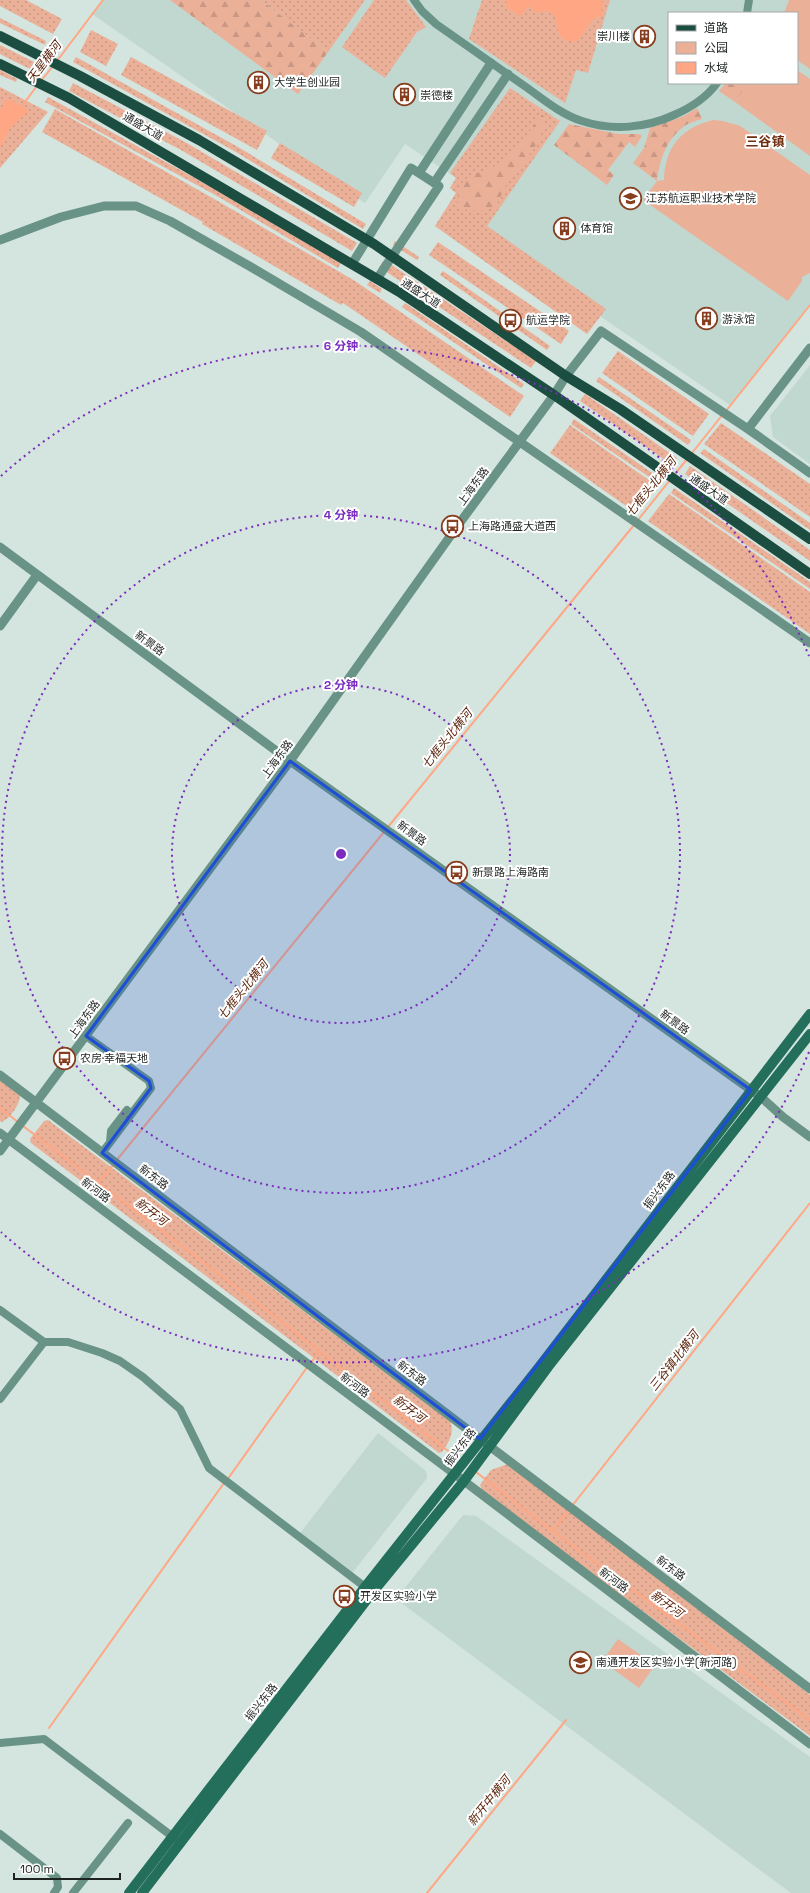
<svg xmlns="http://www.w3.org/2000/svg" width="810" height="1893" font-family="'Space Grotesk','Noto Sans SC',sans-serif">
<defs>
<pattern id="green-dots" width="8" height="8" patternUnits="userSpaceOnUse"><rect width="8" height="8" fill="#ebb098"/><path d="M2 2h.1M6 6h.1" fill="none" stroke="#c99783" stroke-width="1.8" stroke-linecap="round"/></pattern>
<pattern id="forest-firs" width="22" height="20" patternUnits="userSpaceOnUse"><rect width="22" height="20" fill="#ebb098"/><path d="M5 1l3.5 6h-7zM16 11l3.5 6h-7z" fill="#c99783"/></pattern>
</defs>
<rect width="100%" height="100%" fill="#d4e4de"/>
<path fill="#c1d8d0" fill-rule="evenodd" d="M103,0H810V305L730,405L600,316L587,334L435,226L456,193L450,188L456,178L405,144L365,203L92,14ZM669,13H797V83H669Z
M810,365V464L773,437L770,416Z
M378,1433L426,1471L427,1478L349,1577L297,1537Z
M463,1515L476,1516L810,1757V1893H791L396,1599Z"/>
<path fill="url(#green-dots)" d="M0,0H26L62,19L53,34L0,6Z
M261,0H365L328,52Z
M374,0H406L426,27L417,32L385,78L342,47Z
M482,0H610L588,73L576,70L565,103L469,39Z
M0,18L46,41L45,45L0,23Z
M91,30L118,44L106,66L80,52Z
M0,45L34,62L30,69L0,54Z
M76,57L238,147L366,224L363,229L236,152L73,62Z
M131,57L267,131L257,150L121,75Z
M0,70L17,79L16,82L0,75Z
M73,83L185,142L357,243L352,251L181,150L69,91Z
M0,87L48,112L0,168Z
M510,88L560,121L487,226L606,309L587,334L435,226L456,193L450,188L456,178L450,173Z
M48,97L220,192L341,263L338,268L217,196L45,102Z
M55,109L216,200L355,281L524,396L510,417L343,303L341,305L202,224L203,222L42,132Z
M280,143L362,193L354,207L271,158Z
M395,241L419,257L417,260L393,245Z
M438,242L569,331L561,344L429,255Z
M384,260L536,361L531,368L379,267Z
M443,271L550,346L547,350L440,275Z
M370,281L382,289L380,293L367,285Z
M405,303L524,384L521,388L402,307Z
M618,351L709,414L693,436L602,373Z
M599,377L691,440L688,445L596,381Z
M585,394L677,458L672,465L580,401Z
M574,419L661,479L658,483L571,424Z
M721,423L810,484V517L704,444Z
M570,425L656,485L635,512L550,453Z
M704,449L810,523V530L700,453Z
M690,466L810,550V561L685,474Z
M674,488L810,582V589L671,493Z
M669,494L810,592V634L648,521Z
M0,1080L20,1095C20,1105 10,1118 2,1122L0,1121Z
M48,1120L450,1421C455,1433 449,1442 442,1452L439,1453L31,1143L30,1139L44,1121Z
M508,1464L810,1695V1736L483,1492L480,1485L491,1470Z"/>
<path fill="url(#forest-firs)" d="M170,0H261L328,52L298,94Z
M726,83H749L735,102L719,91Z
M697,108L702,119C696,121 687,123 682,128C665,142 660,160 657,181L633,163L644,148L650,128L684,116Z
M541,114L546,118C542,143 525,160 510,180C504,187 501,198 495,207L480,211L459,209C451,169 483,177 505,160C520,147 530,130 541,114Z
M569,124L618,134H639L642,136L635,147L629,142L608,170L614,175L607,185L554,145Z"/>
<path fill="#ebb098" d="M789,0H810V69L797,60V13H784Z
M797,70L810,79V156L735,102L749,83H797Z
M713,120L723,121L740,126L810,175V273L802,277V281L788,301L643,200L657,181L664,180C665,147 681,128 713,120Z
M618,1639L655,1665L639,1688L602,1661Z"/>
<path fill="#ffa784" d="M506,0H600L604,3L601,12H603L602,15L592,20L578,41C544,46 569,2 538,13L528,6L521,16L507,8Z
M8,98L29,111L10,128L0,148V110Z"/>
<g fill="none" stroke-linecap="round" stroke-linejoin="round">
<path stroke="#ffa784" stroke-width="2" d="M57,61L103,0
M41,81L53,66
M21,107L37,86
M726,411L810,305
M692,453L723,414
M674,475L688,458
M638,520L670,480
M388,827L634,525
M0,1108L18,1122
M23,1126L260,1305L461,1461
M116,1161L384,832
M98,1183L114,1164
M311,1363L319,1351
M476,1472L534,1517L810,1720
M227,1480L308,1366
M572,1506L810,1203
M553,1531L569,1510
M49,1728L224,1483
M427,1893L566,1720"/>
<path stroke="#689386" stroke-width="8" d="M414,0L422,11L436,24C466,45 496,66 526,87C543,99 562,115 582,121C612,131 646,128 674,115C690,108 707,97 717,83
M747,13L749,0
M86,1036L149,1081L151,1088L102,1153
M110,1142L111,1131L127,1110
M0,1310L44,1342L0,1399
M44,1342H68L102,1353L120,1361L143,1377L180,1409L209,1468L369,1590
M0,1743L44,1739L177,1840
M0,1834L57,1878L58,1887L54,1893
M73,1893L128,1823"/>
<path stroke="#689386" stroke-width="9" d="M419,173L491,63
M434,183L508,74
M0,240L61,217L104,206H136L170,221L251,267L361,332L810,643
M352,264L411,168L439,186L377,279
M810,348L748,429L810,473
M0,547L290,761L761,1097L783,1117L810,1137
M0,626L37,575
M0,1075L810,1689
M0,1133L464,1481L810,1744
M0,1151L290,761L456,528L554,395L566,376L601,331L748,429"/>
<path stroke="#246e5c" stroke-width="10" d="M129,1893L365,1587L539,1367L810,1014
M142,1893L372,1593L464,1481L548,1367L810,1034"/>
<path stroke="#1b4d40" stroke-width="10" d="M0,36L80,76L199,140L374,244L566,376L620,409L810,539
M0,64L69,98L401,293L554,395L810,574"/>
</g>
<path fill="#1d4ed8" fill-opacity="0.2" stroke="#1d4ed8" stroke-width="3" stroke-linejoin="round" d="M290,761L751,1090L480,1439L102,1153L151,1088L149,1081L86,1036Z"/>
<g fill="none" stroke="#7b2cbf" stroke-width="2" stroke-dasharray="2 4">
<circle cx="341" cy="854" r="169"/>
<circle cx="341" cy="854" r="339"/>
<path d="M809 1052A508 508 0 0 1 1 1232M1 476A508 508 0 0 1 809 656"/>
</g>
<defs>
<symbol id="building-ring" viewBox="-11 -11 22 22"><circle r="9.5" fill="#fff" stroke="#863e1f" stroke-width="1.5"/><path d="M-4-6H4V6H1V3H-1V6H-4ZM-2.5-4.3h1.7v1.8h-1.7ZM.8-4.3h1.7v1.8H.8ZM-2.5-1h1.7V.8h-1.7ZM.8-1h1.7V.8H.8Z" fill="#863e1f"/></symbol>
<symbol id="university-ring" viewBox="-11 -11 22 22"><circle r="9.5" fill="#fff" stroke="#863e1f" stroke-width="1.5"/><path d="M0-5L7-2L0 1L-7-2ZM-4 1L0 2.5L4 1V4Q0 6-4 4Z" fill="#863e1f"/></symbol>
<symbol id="bus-ring" viewBox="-11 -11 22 22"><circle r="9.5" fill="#fff" stroke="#863e1f" stroke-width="1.5"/><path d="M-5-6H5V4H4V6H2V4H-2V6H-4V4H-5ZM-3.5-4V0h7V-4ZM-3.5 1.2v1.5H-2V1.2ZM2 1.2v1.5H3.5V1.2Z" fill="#863e1f"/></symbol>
<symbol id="school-ring" viewBox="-11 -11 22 22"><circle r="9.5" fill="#fff" stroke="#863e1f" stroke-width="1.5"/><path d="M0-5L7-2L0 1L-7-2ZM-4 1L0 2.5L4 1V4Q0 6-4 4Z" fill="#863e1f"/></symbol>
</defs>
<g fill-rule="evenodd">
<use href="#building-ring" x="632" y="24" width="25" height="25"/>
<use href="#building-ring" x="246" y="70" width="25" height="25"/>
<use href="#building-ring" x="392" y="82" width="25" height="25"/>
<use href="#university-ring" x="618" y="186" width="25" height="25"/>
<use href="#building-ring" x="552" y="216" width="25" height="25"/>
<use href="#building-ring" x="694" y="306" width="25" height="25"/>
<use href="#bus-ring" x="498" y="308" width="25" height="25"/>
<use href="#bus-ring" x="440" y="514" width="25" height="25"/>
<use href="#bus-ring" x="444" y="860" width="25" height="25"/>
<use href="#bus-ring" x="52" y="1046" width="25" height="25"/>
<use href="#bus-ring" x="332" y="1584" width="25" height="25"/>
<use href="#school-ring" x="568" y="1650" width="25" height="25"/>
</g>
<g text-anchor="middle" stroke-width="4" stroke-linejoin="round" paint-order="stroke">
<g font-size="11" fill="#1d2321" stroke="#fff" text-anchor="start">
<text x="630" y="40" text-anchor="end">崇川楼</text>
<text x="274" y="86">大学生创业园</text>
<text x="420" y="99">崇德楼</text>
<text x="646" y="202">江苏航运职业技术学院</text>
<text x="580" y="232">体育馆</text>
<text x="722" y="323">游泳馆</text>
<text x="526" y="324">航运学院</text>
<text x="468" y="530">上海路通盛大道西</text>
<text x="472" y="876">新景路上海路南</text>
<text x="80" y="1062">农房·幸福天地</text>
<text x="360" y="1600">开发区实验小学</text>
<text x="596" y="1666">南通开发区实验小学(新河路)</text>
</g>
<g font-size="11" fill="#1d2321" stroke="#fff">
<text transform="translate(143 126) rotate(30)" y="4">通盛大道</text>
<text transform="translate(421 293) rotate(33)" y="4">通盛大道</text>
<text transform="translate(473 486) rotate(-54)" y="4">上海东路</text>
<text transform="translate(709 489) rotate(35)" y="4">通盛大道</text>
<text transform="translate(150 643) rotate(36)" y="4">新景路</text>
<text transform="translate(277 759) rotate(-54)" y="4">上海东路</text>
<text transform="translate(412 833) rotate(36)" y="4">新景路</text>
<text transform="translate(84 1019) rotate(-54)" y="4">上海东路</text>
<text transform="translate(675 1022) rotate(36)" y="4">新景路</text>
<text transform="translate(154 1177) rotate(37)" y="4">新东路</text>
<text transform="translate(96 1190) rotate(37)" y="4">新河路</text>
<text transform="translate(659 1190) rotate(-53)" y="4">振兴东路</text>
<text transform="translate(412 1373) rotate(37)" y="4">新东路</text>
<text transform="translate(355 1385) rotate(37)" y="4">新河路</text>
<text transform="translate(460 1447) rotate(-53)" y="4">振兴东路</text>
<text transform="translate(671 1568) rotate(37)" y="4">新东路</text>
<text transform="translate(614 1580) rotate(37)" y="4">新河路</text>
<text transform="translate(261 1702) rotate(-52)" y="4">振兴东路</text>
</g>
<g font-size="12" font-style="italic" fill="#5c260e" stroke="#fff">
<text transform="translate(44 62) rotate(-53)" y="4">天星横河</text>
<text transform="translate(651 487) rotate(-51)" y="4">七框头北横河</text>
<text transform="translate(447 739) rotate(-51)" y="4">七框头北横河</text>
<text transform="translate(243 990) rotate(-51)" y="4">七框头北横河</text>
<text transform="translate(151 1212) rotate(37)" y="4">新开河</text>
<text transform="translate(674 1361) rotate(-52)" y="4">三谷镇北横河</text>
<text transform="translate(409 1409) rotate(37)" y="4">新开河</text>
<text transform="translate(667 1604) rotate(36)" y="4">新开河</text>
<text transform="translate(489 1801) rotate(-51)" y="4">新开中横河</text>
</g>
<g font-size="13" font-weight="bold" fill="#6e2e10" stroke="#fff">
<text x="765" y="146">三谷镇</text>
</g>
</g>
<circle cx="341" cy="854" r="6" fill="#7b2cbf" stroke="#fff" stroke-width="2"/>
<g font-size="12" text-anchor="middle" font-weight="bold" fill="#7b2cbf" stroke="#fff" stroke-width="4" stroke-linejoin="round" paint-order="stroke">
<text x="341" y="350">6 分钟</text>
<text x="341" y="519">4 分钟</text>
<text x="341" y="689">2 分钟</text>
</g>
<rect x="668" y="12" width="130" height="72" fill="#ffffff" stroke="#a5a7a6"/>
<rect x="676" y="25" width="20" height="6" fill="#1b4d40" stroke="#a5a7a6"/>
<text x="704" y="32" font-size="12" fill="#1d2321">道路</text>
<rect x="676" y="42" width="20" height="12" fill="#ebb098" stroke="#a5a7a6"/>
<text x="704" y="52" font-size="12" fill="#1d2321">公园</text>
<rect x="676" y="62" width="20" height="12" fill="#ffa784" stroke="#a5a7a6"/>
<text x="704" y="72" font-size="12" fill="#1d2321">水域</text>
<path d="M14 1873v6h106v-6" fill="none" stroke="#1d2321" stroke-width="2"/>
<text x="20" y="1873" font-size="12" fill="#1d2321" stroke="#ffffff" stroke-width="3" paint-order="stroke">100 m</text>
</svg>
